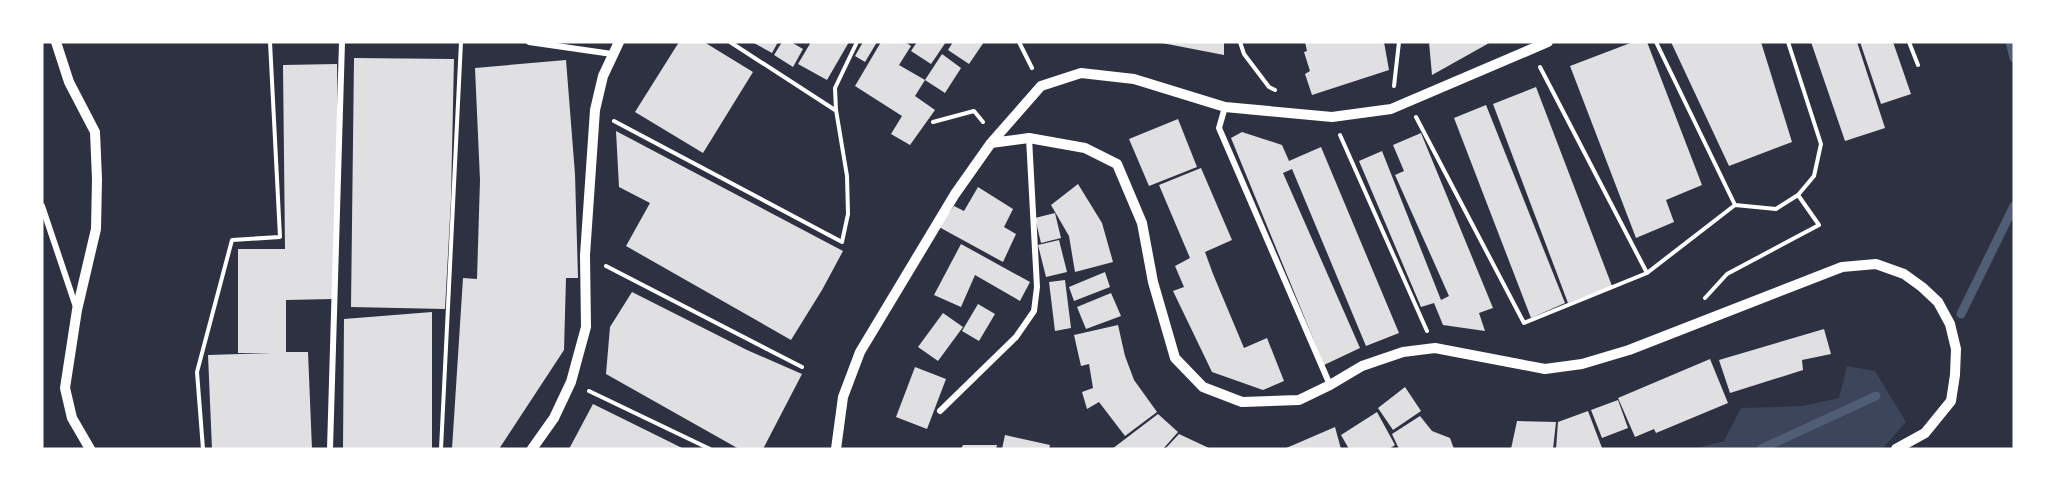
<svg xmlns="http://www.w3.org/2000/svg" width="2056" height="491" font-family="'Open Sans',sans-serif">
<rect width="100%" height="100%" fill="#2d3142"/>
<path fill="#3c4559" d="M1847,366L1875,371L1906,422L1884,447L1878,449H1693L1724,441L1741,408L1802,406L1839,398Z"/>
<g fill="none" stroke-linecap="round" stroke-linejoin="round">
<path stroke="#4f5d75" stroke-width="9" d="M2010,42L2014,58
M1961,314L2014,206
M1761,449L1876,396"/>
</g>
<path fill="#e0e0e3" d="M679,42H704L753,72L703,153L635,112Z
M752,42H778L772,53Z
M782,42H791L803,49L793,67L774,55Z
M811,42H849L827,80L798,64Z
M863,42H877L865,62L855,56Z
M881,42H905L911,46L899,65L925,80L915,96L935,110L910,145L891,134L902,116L855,86Z
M917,42H946L931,64L911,51Z
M953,42H984L969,64L948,50Z
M1162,42H1224V55L1162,43Z
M1305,42H1384L1389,70L1312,95L1305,74L1310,71L1304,52L1307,51Z
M1429,42H1491L1432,75Z
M1633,42H1647L1702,185L1666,200L1674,222L1636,238L1570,66Z
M1671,42H1761L1792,142L1729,166Z
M1811,42H1857L1885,128L1845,141Z
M1860,42H1893L1911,94L1881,104Z
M942,54L961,68L945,93L925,80Z
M354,58L454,59L451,199L445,309L351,307Z
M566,60L575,174L578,278H566L564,350L499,449H452L463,278L477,279L480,180L475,68Z
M337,64L338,138L333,299L286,300V352H308L312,449H212L208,355L273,353H238V249H285L283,65Z
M1536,87L1612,286L1568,303L1493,104Z
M1486,105L1565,303L1531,318L1454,118Z
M1178,119L1197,167L1149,186L1129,139Z
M616,131L843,251L822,290L791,340L626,246L650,203L619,187Z
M1242,132L1282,145L1289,161L1321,147L1399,333L1366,346L1292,169L1283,173L1360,348L1324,365L1231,138Z
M1421,133L1493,308L1479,313L1485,331L1443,325L1434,303L1421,307L1359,161L1382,151L1441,300L1449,296L1395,175L1404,171L1393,145Z
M1201,168L1232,240L1205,252L1213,274L1244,348L1267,338L1284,381L1263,390L1212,372L1173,291L1184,287L1175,266L1190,258L1159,185Z
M1078,184L1102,223L1113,262L1075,272L1069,236L1051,205Z
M978,187L1013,209L1004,227L1016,234L1003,262L939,227L954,206L964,211Z
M1055,213L1061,238L1041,243L1035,218Z
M1059,240L1067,272L1046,277L1038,245Z
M961,244L1030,282L1020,301L975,275L961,307L934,295Z
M1105,272L1110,287L1074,301L1069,287Z
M1065,280L1071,328L1055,331L1049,282Z
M632,292L747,350L802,374L763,449H739L606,374L610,327Z
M1111,293L1121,316L1086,329L1077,307Z
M978,304L995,314L979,341L962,331Z
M432,312V449H343L344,319Z
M943,313L963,327L938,361L918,347Z
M1118,325L1125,356L1134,380L1157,412L1125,436L1099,402L1087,409L1082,392L1093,388L1089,364L1081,366L1074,335Z
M1824,329L1831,354L1802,360L1803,370L1730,393L1719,360Z
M1710,359L1728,403L1656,433L1654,429L1635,437L1618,398Z
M915,367L946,379L927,429L896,417Z
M1405,387L1421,411L1393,430L1378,408Z
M1618,400L1628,428L1602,438L1591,410Z
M593,404L666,440L684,449H569Z
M1588,411L1602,448L1556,449L1558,422Z
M1377,412L1395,445L1389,449H1349L1341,435Z
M1158,414L1178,432L1163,449H1112Z
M1420,416L1432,431L1450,438L1454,449H1399L1392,434Z
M1517,421L1556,422L1553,449H1511Z
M1335,427L1341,449H1284Z
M1179,434L1211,449H1165Z
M1005,435L1050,445L1049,449H1002Z
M963,445H997L996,449H961Z"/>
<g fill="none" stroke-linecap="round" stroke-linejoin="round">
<path stroke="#fff" stroke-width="4" d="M730,42L835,110
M1019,42L1032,68
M1240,42L1244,54L1269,87L1275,90
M1656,42L1735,205
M1909,42L1918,65
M1540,67L1647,273
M1394,86L1399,42
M1416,117L1524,323L1647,273L1735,205L1776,209L1798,195L1814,176L1821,144L1788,42
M614,121L842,242L848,214L847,176L836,110L835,88L857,42
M933,122L974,111L983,122
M1340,135L1427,331
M606,266L802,367
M1705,298L1727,274L1819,225L1798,195
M589,391L710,449
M203,449L197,372L232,240L280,237L270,42
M441,449L461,42"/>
<path stroke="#fff" stroke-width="6" d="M529,42L612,54
M1225,107L1219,128L1330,385
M42,206L76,307
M940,411L1016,337L1034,311L1037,287L1029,138
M330,449L342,42"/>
<path stroke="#fff" stroke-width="10" d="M56,42L69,82L95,132L97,179L96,229L77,310L65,388L72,418L90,449
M991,143L1029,138L1085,148L1117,164L1142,223L1153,282L1175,358L1203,387L1242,402L1299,400L1330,385L1362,366L1403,352L1435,348L1545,369L1582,364L1629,350L1842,267L1876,264L1904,274L1922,287L1938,302L1950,324L1956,349L1955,375L1951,401L1925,433L1896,449
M532,449L554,418L571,382L586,327L585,255L595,110L603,76L619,42
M836,449L843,397L860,352L955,194L991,143L1041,86L1081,73L1134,79L1225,107L1332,117L1391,109L1548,42"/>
</g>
<rect width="2056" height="491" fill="none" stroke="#ffffff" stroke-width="87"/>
</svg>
